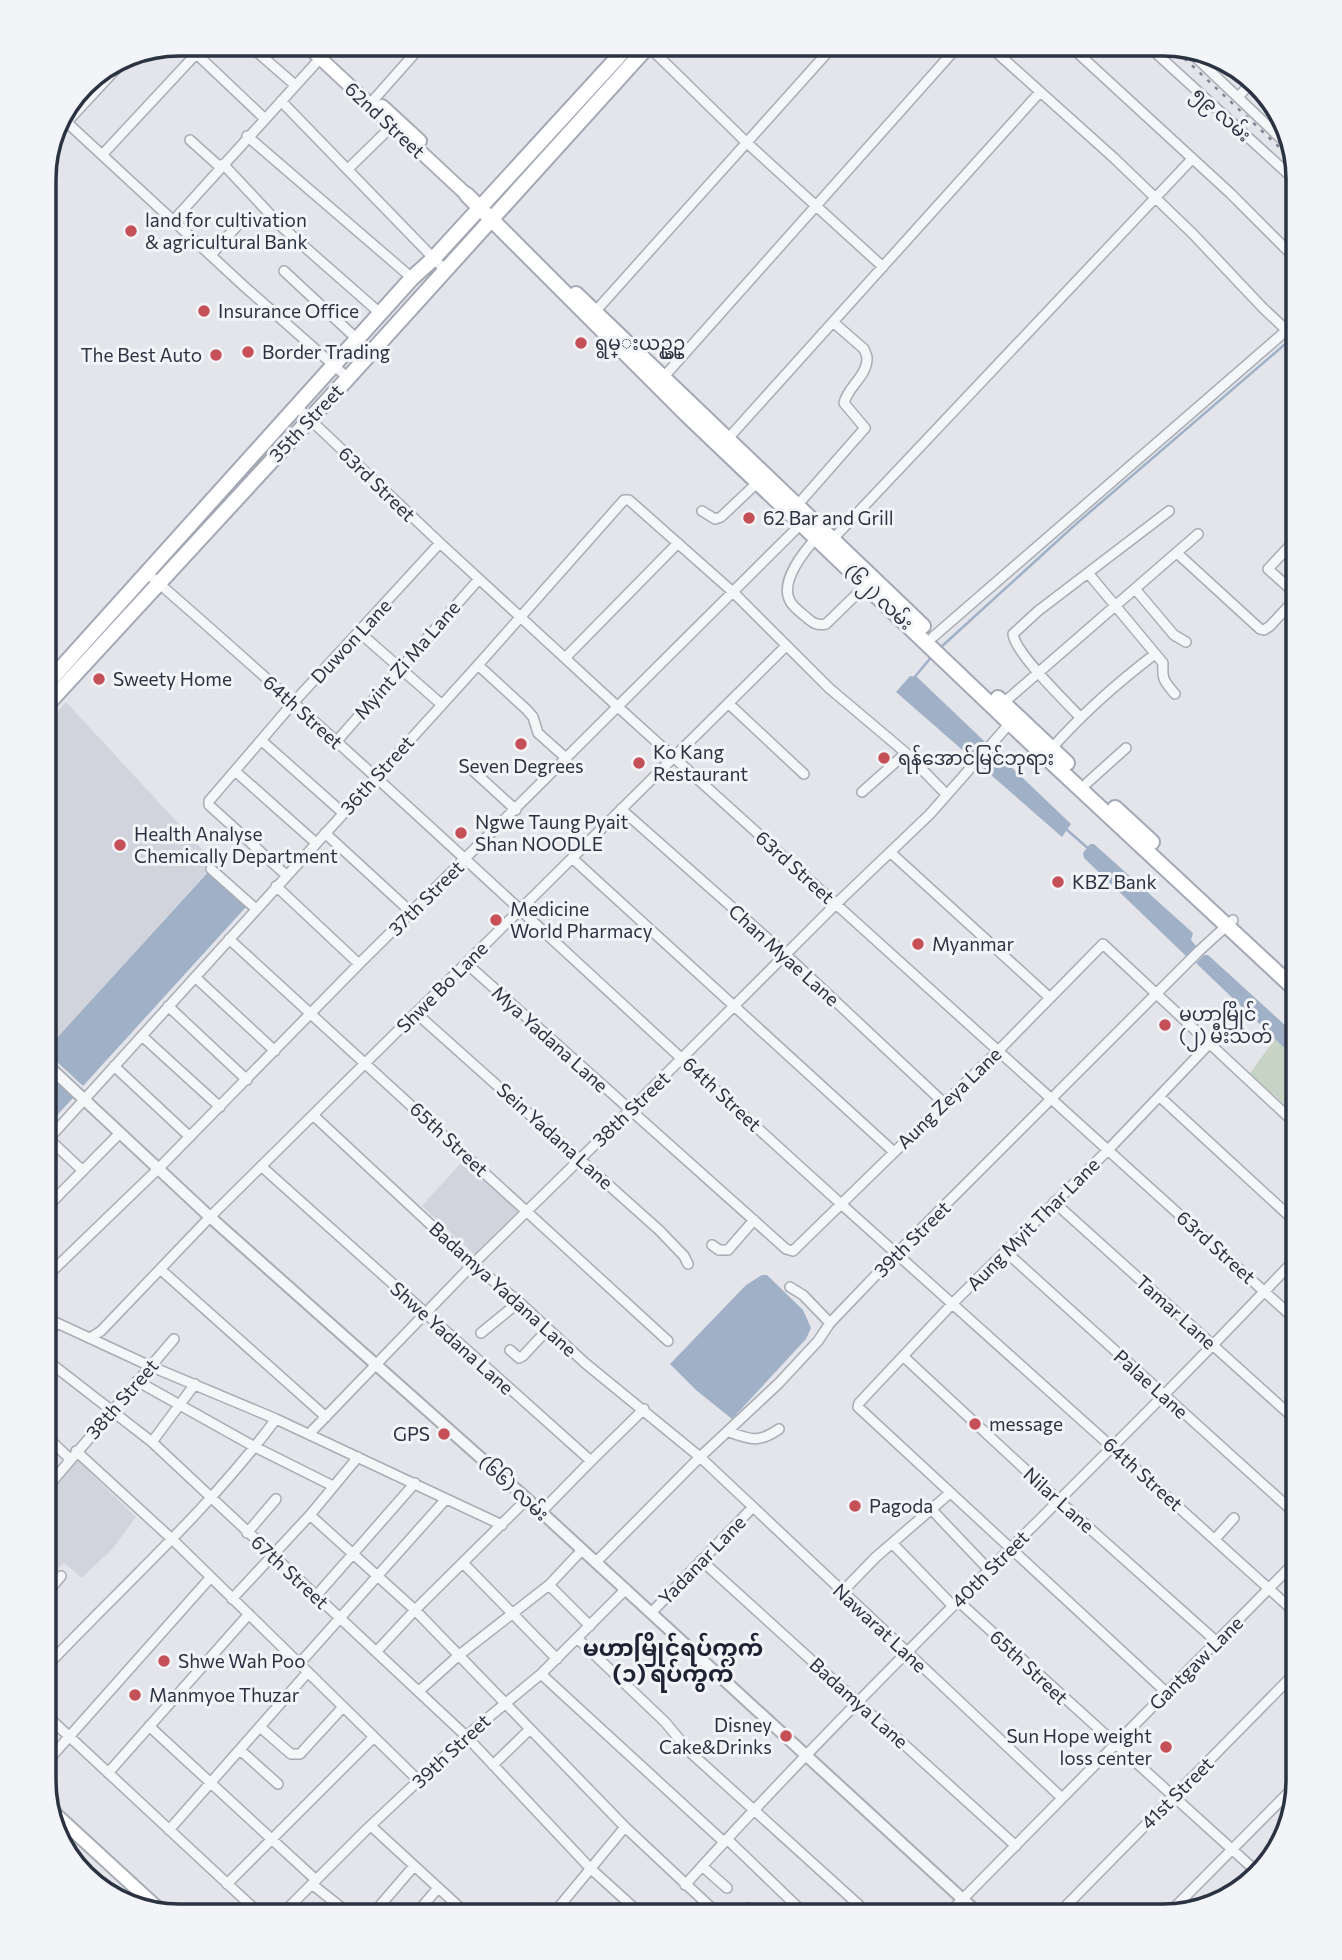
<svg xmlns="http://www.w3.org/2000/svg" width="1342" height="1960" font-family="Commissioner,'Noto Sans Myanmar',sans-serif">
<rect width="100%" height="100%" fill="#e3e5ea"/>
<path fill="#d1d4dc" d="M66,702L213,861L207,872L45,1051L44,726Z
M466,1157L520,1209L474,1254L422,1206Z
M78,1461L136,1517L113,1548L82,1578L64,1563L46,1578L44,1576V1500Z"/>
<path fill="#c7d3c4" d="M1286,1024L1298,1035V1117L1250,1073Z"/>
<path fill="#a0b0c7" d="M910,676L917,677L1071,824L1062,837L896,692Z
M1090,844H1094L1193,933L1191,940L1196,946L1186,956L1084,858L1083,853Z
M208,872L246,907L83,1086L45,1051Z
M1204,955H1208L1298,1037V1061L1196,963Z
M44,1067L75,1096L44,1129Z
M762,1275H767L803,1310L811,1328L806,1339L732,1419L696,1390L670,1364L746,1285Z"/>
<g fill="none" stroke-linecap="round" stroke-linejoin="round">
<path stroke="#a0b0c7" stroke-width="2.5" d="M940,648L1076,524L1298,333
M913,679L933,655
M1066,829L1090,850"/>
<defs>
<path id="minor" d="M186,44L264,118
M248,44L295,85
M646,44L746,142L883,267
M987,44L1114,158L1193,234L1263,308L1298,341
M1068,44L1230,193L1298,261
M1146,44L1298,183
M1187,49L1290,147
M1238,97L1252,82
M281,101L445,270
M369,105L423,44
M61,117L246,288L348,378
M247,136L412,278
M52,138L131,53
M190,140L220,167
M102,155L196,54
M223,164L282,227L381,314
M348,169L397,121
M173,221L325,53
M211,255L236,227
M284,271L358,340
M593,314L835,44
M661,380L960,44
M297,407L440,543L618,707L1298,1322
M724,443L1040,92
M794,509L865,428L844,403C848,386 868,376 867,357L864,349L833,322
M702,511L715,519L721,517L758,482
M818,536C806,549 779,581 790,601C793,607 800,612 806,617C812,622 816,626 826,624L866,585
M830,542L1192,159
M1177,553L1260,629L1264,630L1270,626L1298,596
M147,573C383,778 608,994 840,1203C992,1340 1146,1477 1298,1615
M1088,573L1163,663C1162,680 1164,681 1175,694
M1136,590L1174,635L1186,642
M1298,596L1268,569L1298,537
M359,632L441,704
M933,637L1287,330
M565,658L678,543
M478,665L527,710L533,717L538,733L567,759
M728,703L804,774
M1001,705L1198,534
M1080,717C1065,701 1015,653 1013,634L1038,611L1169,511
M262,741L343,813
M336,742L479,579
M1052,748C1083,713 1117,683 1155,654
M469,767L516,810
M235,771L316,843
M1087,783L1126,748
M862,792L906,753
M621,809L785,954L944,1103
M325,833L412,913
M890,852L1049,997
M572,858L894,1152
M211,869L256,909
M286,875L209,805V801L293,703L440,543
M276,886L359,964
M229,939L668,1341
M466,963L786,1249L793,1251L998,1051L1103,944L1298,1126
M195,977L275,1051
M168,1006L247,1080
M416,1013L659,1230L684,1256L688,1264
M142,1036L220,1107
M114,1066L190,1137
M1160,1097L1298,1224
M313,1115L473,1264L519,1302L585,1363L700,1457L1062,1798
M49,1139L83,1171
M44,1144L478,665L624,500H629L734,593L829,688L906,753L947,795
M261,1166L591,1461L541,1512
M44,1189L55,1199
M1054,1202L1298,1422
M44,1210L119,1134
M712,1245L719,1250H728L754,1220
M1005,1251L1298,1516
M160,1269L326,1417
M44,1279L158,1169L359,964L802,523
M790,1287L803,1295L830,1323
M44,1317L150,1366L276,1419L502,1525
M481,1333L519,1302
M90,1338L101,1331L210,1217L786,646
M44,1342L56,1323
M510,1350L519,1358L523,1356L548,1329
M904,1357L1058,1500L1217,1642
M44,1358L152,1442L466,1736L590,1868L643,1916
M137,1381L255,1447L333,1486
M729,1432C751,1440 759,1443 779,1429
M44,1434L70,1459
M309,1434L473,1264L630,1110L836,904L930,814L1011,722
M152,1442L195,1384
M76,1451L173,1540L419,1781
M591,1461L644,1409
M44,1491L174,1339
M932,1510L989,1570
M310,1515L415,1610L625,1827L720,1916
M247,1533L276,1499
M1215,1539L1234,1518
M892,1543L953,1606
M701,1560L1016,1846
M596,1562L700,1457L779,1383L818,1341L830,1323L897,1253L1199,951L1233,920
M463,1563L557,1659
M549,1585L590,1626
M842,1592L876,1557L950,1493
M44,1596L61,1576
M316,1596L415,1483
M232,1599L310,1515L358,1457
M958,1601L1257,1872
M651,1613L752,1508
M577,1638L665,1722L691,1753L871,1916
M376,1652L415,1610L527,1499
M299,1664L446,1499
M44,1669C122,1586 208,1511 276,1419
M541,1674L724,1842
M419,1691L458,1656L549,1585L582,1550
M1167,1693L858,1407L859,1403L953,1303L1108,1150L1210,1043
M44,1713L262,1916
M149,1726L316,1880
M260,1727L291,1754H300L343,1707
M240,1750L278,1784
M44,1765L211,1577
M493,1765L529,1730
M108,1773L249,1614
M371,1826L469,1916
M169,1830L308,1672
M727,1839L807,1916
M702,1866L727,1888
M227,1884L374,1737
M313,1885L352,1916
M685,1885C882,1667 1098,1469 1298,1256
M280,1916L367,1829L466,1736L541,1674L626,1589
M371,1916L414,1866
M414,1916L438,1888
M517,1916C528,1904 539,1909 553,1914
M555,1916L553,1914L625,1827
M741,1916L748,1908
M946,1916L1298,1559
M1056,1916L1298,1670
M1166,1916L1298,1783"/>
<path id="tertiary" d="M44,1062L210,1217L527,1499L981,1916"/>
<path id="secondary" d="M305,44L467,195
M382,106L420,141
M52,1811L164,1914"/>
<path id="primary" d="M467,195L687,415L1034,746L1298,992
M576,294L923,626
M44,687L412,278L433,259L630,44
M998,698L1067,763
M44,708L348,378L650,44
M1115,808L1152,842"/>
</defs>
<use href="#minor" stroke="#a8acb4" stroke-width="12"/>
<use href="#tertiary" stroke="#a8acb4" stroke-width="14"/>
<use href="#secondary" stroke="#a8acb4" stroke-width="16"/>
<use href="#primary" stroke="#a3a8b5" stroke-width="18"/>
<use href="#minor" stroke="#f5f6f8" stroke-width="9"/>
<use href="#tertiary" stroke="#f5f6f8" stroke-width="10"/>
<use href="#secondary" stroke="#fff" stroke-width="12"/>
<use href="#primary" stroke="#fff" stroke-width="14"/>
<path stroke="#7d8393" stroke-width="2.5" stroke-dasharray="3.5 7" stroke-linecap="butt" d="M1169,44L1293,160"/>
</g>
<g fill="#c65058" stroke="#f2f4f7" stroke-width="2.5">
<circle cx="131" cy="231" r="7"/>
<circle cx="204" cy="311" r="7"/>
<circle cx="581" cy="343" r="7"/>
<circle cx="248" cy="352" r="7"/>
<circle cx="216" cy="355" r="7"/>
<circle cx="749" cy="518" r="7"/>
<circle cx="99" cy="679" r="7"/>
<circle cx="521" cy="744" r="7"/>
<circle cx="884" cy="758" r="7"/>
<circle cx="639" cy="763" r="7"/>
<circle cx="461" cy="833" r="7"/>
<circle cx="120" cy="845" r="7"/>
<circle cx="1058" cy="882" r="7"/>
<circle cx="496" cy="920" r="7"/>
<circle cx="918" cy="944" r="7"/>
<circle cx="1165" cy="1025" r="7"/>
<circle cx="975" cy="1424" r="7"/>
<circle cx="444" cy="1434" r="7"/>
<circle cx="855" cy="1506" r="7"/>
<circle cx="164" cy="1661" r="7"/>
<circle cx="135" cy="1695" r="7"/>
<circle cx="786" cy="1736" r="7"/>
<circle cx="1166" cy="1747" r="7"/>
</g>
<g text-anchor="middle" stroke-width="6" stroke-linejoin="round" paint-order="stroke">
<g font-size="19" fill="#2b3241" stroke="#f2f4f7">
<text transform="translate(1222 114) rotate(42)" y="7">၅၉ လမ်း</text>
<text transform="translate(385 120) rotate(43)" y="7">62nd Street</text>
<text transform="translate(306 423) rotate(-47)" y="7">35th Street</text>
<text transform="translate(377 484) rotate(44)" y="7">63rd Street</text>
<text transform="translate(879 597) rotate(43)" y="7">(၆၂) လမ်း</text>
<text transform="translate(351 641) rotate(-47)" y="7">Duwon Lane</text>
<text transform="translate(407 660) rotate(-49)" y="7">Myint Zi Ma Lane</text>
<text transform="translate(303 712) rotate(42)" y="7">64th Street</text>
<text transform="translate(377 775) rotate(-48)" y="7">36th Street</text>
<text transform="translate(795 867) rotate(42)" y="7">63rd Street</text>
<text transform="translate(426 898) rotate(-45)" y="7">37th Street</text>
<text transform="translate(784 955) rotate(42)" y="7">Chan Myae Lane</text>
<text transform="translate(442 987) rotate(-45)" y="7">Shwe Bo Lane</text>
<text transform="translate(550 1039) rotate(42)" y="7">Mya Yadana Lane</text>
<text transform="translate(722 1094) rotate(43)" y="7">64th Street</text>
<text transform="translate(949 1098) rotate(-44)" y="7">Aung Zeya Lane</text>
<text transform="translate(631 1109) rotate(-44)" y="7">38th Street</text>
<text transform="translate(555 1136) rotate(42)" y="7">Sein Yadana Lane</text>
<text transform="translate(449 1139) rotate(43)" y="7">65th Street</text>
<text transform="translate(1033 1224) rotate(-45)" y="7">Aung Myit Thar Lane</text>
<text transform="translate(912 1239) rotate(-45)" y="7">39th Street</text>
<text transform="translate(1216 1247) rotate(42)" y="7">63rd Street</text>
<text transform="translate(503 1289) rotate(42)" y="7">Badamya Yadana Lane</text>
<text transform="translate(1176 1312) rotate(42)" y="7">Tamar Lane</text>
<text transform="translate(452 1338) rotate(42)" y="7">Shwe Yadana Lane</text>
<text transform="translate(1151 1384) rotate(42)" y="7">Palae Lane</text>
<text transform="translate(122 1399) rotate(-49)" y="7">38th Street</text>
<text transform="translate(1143 1474) rotate(42)" y="7">64th Street</text>
<text transform="translate(514 1488) rotate(42)" y="7">(၆၆) လမ်း</text>
<text transform="translate(1059 1500) rotate(42)" y="7">Nilar Lane</text>
<text transform="translate(702 1560) rotate(-46)" y="7">Yadanar Lane</text>
<text transform="translate(990 1569) rotate(-45)" y="7">40th Street</text>
<text transform="translate(290 1572) rotate(43)" y="7">67th Street</text>
<text transform="translate(880 1628) rotate(43)" y="7">Nawarat Lane</text>
<text transform="translate(1196 1663) rotate(-45)" y="7">Gantgaw Lane</text>
<text transform="translate(1029 1667) rotate(43)" y="7">65th Street</text>
<text transform="translate(859 1703) rotate(42)" y="7">Badamya Lane</text>
<text transform="translate(451 1751) rotate(-43)" y="7">39th Street</text>
<text transform="translate(1177 1793) rotate(-45)" y="7">41st Street</text>
</g>
<g font-size="19" fill="#2b3241" stroke="#f2f4f7" text-anchor="start">
<text x="145" y="227">land for cultivation<tspan x="145" dy="22">&amp; agricultural Bank</tspan></text>
<text x="218" y="318">Insurance Office</text>
<text x="595" y="350">ရွမ္းယဥ္ယဥ္</text>
<text x="262" y="359">Border Trading</text>
<text x="202" y="362" text-anchor="end">The Best Auto</text>
<text x="763" y="525">62 Bar and Grill</text>
<text x="113" y="686">Sweety Home</text>
<text x="653" y="759">Ko Kang<tspan x="653" dy="22">Restaurant</tspan></text>
<text x="898" y="765">ရန်အောင်မြင်ဘုရား</text>
<text x="521" y="773" text-anchor="middle">Seven Degrees</text>
<text x="475" y="829">Ngwe Taung Pyait<tspan x="475" dy="22">Shan NOODLE</tspan></text>
<text x="134" y="841">Health Analyse<tspan x="134" dy="22">Chemically Department</tspan></text>
<text x="1072" y="889">KBZ Bank</text>
<text x="510" y="916">Medicine<tspan x="510" dy="22">World Pharmacy</tspan></text>
<text x="932" y="951">Myanmar</text>
<text x="1179" y="1021">မဟာမြိုင်<tspan x="1179" dy="22">(၂) မီးသတ်</tspan></text>
<text x="989" y="1431">message</text>
<text x="430" y="1441" text-anchor="end">GPS</text>
<text x="869" y="1513">Pagoda</text>
<text x="178" y="1668">Shwe Wah Poo</text>
<text x="149" y="1702">Manmyoe Thuzar</text>
<text x="772" y="1732" text-anchor="end">Disney<tspan x="772" dy="22">Cake&amp;Drinks</tspan></text>
<text x="1152" y="1743" text-anchor="end">Sun Hope weight<tspan x="1152" dy="22">loss center</tspan></text>
</g>
<g font-size="23" font-weight="bold" fill="#1d2332" stroke="#f2f4f7">
<text x="673" y="1656">မဟာမြိုင်ရပ်ကွက်<tspan x="673" dy="26">(၁) ရပ်ကွက်</tspan></text>
</g>
</g>
<path d="M0 0H1342V1960H0ZM179 56H1163A123 123 0 0 1 1286 179V1781A123 123 0 0 1 1163 1904H179A123 123 0 0 1 56 1781V179A123 123 0 0 1 179 56Z" fill="#f2f4f7" fill-rule="evenodd"/>
<path fill="none" stroke="#2b3241" stroke-width="3.5" d="M179 56H1163A123 123 0 0 1 1286 179V1781A123 123 0 0 1 1163 1904H179A123 123 0 0 1 56 1781V179A123 123 0 0 1 179 56Z"/>
</svg>
